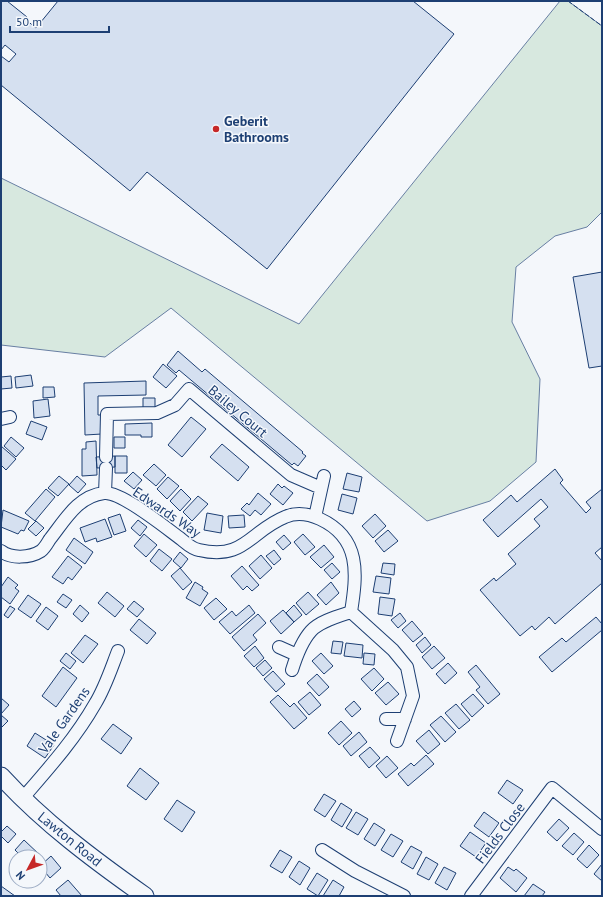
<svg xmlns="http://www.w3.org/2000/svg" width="603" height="897" font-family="'PT Sans',sans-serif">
<rect width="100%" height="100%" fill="#f4f7fb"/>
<path fill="#d7e8df" stroke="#687fa3" d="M560,1H568L602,26V212L587,227L555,236L516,267L512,322L540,379L536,462L490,501L427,521L171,308L105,357L1,345V178L299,324Z"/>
<path fill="#d5e0f0" stroke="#1d3f73" d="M1,1H7L27,17L25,19L36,28L58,1H413L454,34L267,269L147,172L130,191L1,85V56L9,62L16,54L5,45L1,50Z
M602,272V366L589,368L573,277Z
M178,351L202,372L205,369L303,452L302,453L306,456L298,466L294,463L292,465L179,370L176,373L167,365Z
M163,364L177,376L166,388L153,377Z
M31,375L33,386L16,388L15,377Z
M11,376L12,388L1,389V377Z
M146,381V395L98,396V415H102V434L85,435L84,383Z
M43,387H54L55,397L43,398Z
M143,398H155V408H143Z
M48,399L50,416L34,418L33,401Z
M191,417L206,429L182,457L168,445Z
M31,421L47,427L42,440L26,434Z
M152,423V437H141V435H125V424Z
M11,437L24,448L16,457L4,446Z
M114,437H125V448H114Z
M96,441L97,475L82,476V449H86V442Z
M222,444L249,467L238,481L210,457Z
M1,446L16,459L6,470L1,465Z
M115,456V467L97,468L96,457Z
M115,456H127V473H115Z
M154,464L166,475L156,486L143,475Z
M555,469L563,480L560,483L586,513L591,508L586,502L602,489V547L595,553L602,561V583L555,624L549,617L535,630L532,626L520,636L480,590L494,578L496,581L516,564L508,554L540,526L534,519L548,507L541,499L498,537L483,520L511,495L517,502Z
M133,472L142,480L134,489L124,481Z
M347,473L362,477L359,492L343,489Z
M59,476L69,484L58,496L48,488Z
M77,476L86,484L78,493L69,485Z
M168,477L179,486L167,499L157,489Z
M278,484L282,488L284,486L293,493L283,505L270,494Z
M46,489L55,497L35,521L25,513Z
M181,489L191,499L180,511L170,501Z
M258,493L271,504L261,515L255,510L250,516L241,509L247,503L249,505Z
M342,494L357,498L353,514L338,510Z
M198,496L208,504L192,521L183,512Z
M3,510L29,521L24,531L21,530L18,534L1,527Z
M207,513L223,516L221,533L204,530Z
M120,514L126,531L114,535L108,518Z
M375,514L386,526L373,538L362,526Z
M244,515L245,527L229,528L228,516Z
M105,519L112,537L97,542L96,538L85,542L80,528Z
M138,520L147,527L140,536L131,528Z
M36,521L44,528L36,536L28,529Z
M388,530L398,541L384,552L375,541Z
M144,534L157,545L146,557L134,546Z
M303,534L315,547L305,555L294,542Z
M284,535L291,543L283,550L276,542Z
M74,538L93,552L85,564L66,550Z
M324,545L334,557L321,568L310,557Z
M159,549L172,559L162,571L150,561Z
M274,550L281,559L274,565L266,556Z
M180,552L188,559L181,568L173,561Z
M261,555L272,568L260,579L249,566Z
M68,556L82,567L72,580L68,577L63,584L52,577Z
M332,563L340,572L332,579L324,570Z
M383,563L395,564L394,575L381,573Z
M242,566L259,585L252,591L247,586L243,590L231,576Z
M180,568L192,582L183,590L171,576Z
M376,576L391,578L389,594L373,592Z
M8,577L18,585L15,588L19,591L10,604L1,597V587Z
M195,582L203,587L202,589L208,593L200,606L186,598Z
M331,582L339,593L326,605L317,595Z
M107,592L124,606L115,617L98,603Z
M308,592L319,604L306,615L296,603Z
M63,594L72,600L66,608L57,602Z
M28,595L41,604L31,618L18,609Z
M380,597L395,599L392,616L378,614Z
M216,598L227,609L214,620L204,608Z
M134,601L144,609L137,617L127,609Z
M80,605L89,613L82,622L73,614Z
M249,605L255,613L230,634L219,622L232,611L236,616Z
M294,605L302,615L294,622L286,613Z
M10,606L15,609L8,618L4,615Z
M46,607L58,616L48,630L36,621Z
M283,610L294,622L281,634L270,621Z
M400,613L406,621L398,628L391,620Z
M258,614L266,623L253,635L257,640L244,651L232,637Z
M596,617L602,624V630L552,672L539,657L562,638L566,642Z
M139,619L156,633L147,644L130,630Z
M412,621L423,634L413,642L402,630Z
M85,635L98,644L83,663L71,653Z
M425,637L431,645L422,653L416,645Z
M333,641L343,642L341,654L331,653Z
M346,643L363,645L362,658L344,656Z
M255,646L264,658L254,667L244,656Z
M434,646L445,658L432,669L422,657Z
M66,653L76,661L70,669L60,661Z
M321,653L333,666L324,674L312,661Z
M364,653L375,654L374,665L363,664Z
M265,660L272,668L263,676L256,668Z
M448,663L457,673L445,684L436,674Z
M476,665L500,694L488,704L476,690L480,687L468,672Z
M63,667L77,678L56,707L42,696Z
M374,668L384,679L372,691L361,679Z
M273,671L285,684L276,692L264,679Z
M317,674L329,687L319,696L307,683Z
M388,682L399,694L386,705L375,693Z
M310,692L321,705L309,715L298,702Z
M473,694L484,706L472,717L461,704Z
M278,695L290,707L294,703L307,718L294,729L270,702Z
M1,698L9,705L1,714Z
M354,701L361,709L352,717L345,709Z
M456,704L470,720L459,729L445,713Z
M1,715L8,721L1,728Z
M441,716L456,732L445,742L430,725Z
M341,721L352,733L339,745L328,733Z
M113,724L132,738L121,754L101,739Z
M429,730L440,744L428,754L416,741Z
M359,732L367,742L351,756L343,746Z
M35,733L54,745L45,758L27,746Z
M370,747L380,758L369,768L359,756Z
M426,755L434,764L408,786L398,774L411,763L414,766Z
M387,756L398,768L386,778L376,766Z
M140,768L159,783L146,800L127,786Z
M507,780L523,790L513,804L498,793Z
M324,794L336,801L325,817L314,810Z
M177,800L195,812L182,832L164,819Z
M341,803L352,810L342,827L331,820Z
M356,812L368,819L358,835L346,828Z
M484,812L499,823L489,837L474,826Z
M559,819L569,828L557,841L547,832Z
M374,823L385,830L375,846L364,839Z
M7,826L16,834L8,843L1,836V832Z
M470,832L486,843L476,857L460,846Z
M574,833L584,842L573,855L562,846Z
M391,834L403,841L393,857L381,850Z
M24,840L42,857L40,859V857H22L15,850Z
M589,845L599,855L587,868L577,859Z
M411,846L422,852L413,869L401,862Z
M280,850L292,857L282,873L270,866Z
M51,856L61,868L50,878L40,866Z
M426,857L438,864L429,880L417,874Z
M299,861L310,868L300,885L289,877Z
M602,864V881L594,874Z
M444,867L456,873L447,890L435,883Z
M508,867L514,871L516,869L527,878L516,892L500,878Z
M317,873L328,880L318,896L307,889Z
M68,880L82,896H61L56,890Z
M333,880L344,887L339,896H323Z
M533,884L545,892L542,896H524Z
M1,886L15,896H1Z"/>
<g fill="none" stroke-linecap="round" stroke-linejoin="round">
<defs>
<path id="street" d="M1,419L10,417
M106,457L107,414L157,413L175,405L189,389L291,475L321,488
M105,493L106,468
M315,517L324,476
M1,551C11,559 30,558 41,551C45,548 48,542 50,539C65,520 78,496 104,493C121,491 166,528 181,539C186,543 192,549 199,550C244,561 250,531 285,517C296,512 309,514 320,519C361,538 357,574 351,612
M351,612L393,650L407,667L413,696L397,741
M279,647L297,655
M292,670C296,657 302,641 311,631C320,621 339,616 351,612
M386,719H405
M22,799C48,769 75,739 95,704C105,688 111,669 118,651
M322,850L355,871L404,896
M471,896L552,788L602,829"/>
<path id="secondary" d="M1,776C43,822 94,860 145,896"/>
</defs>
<use href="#street" stroke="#1d3f73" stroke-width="14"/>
<use href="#secondary" stroke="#1d3f73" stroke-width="19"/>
<use href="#street" stroke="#f4f7fb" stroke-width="12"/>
<use href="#secondary" stroke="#f4f7fb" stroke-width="17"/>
<path stroke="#1d3f73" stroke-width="1" stroke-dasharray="5 2" stroke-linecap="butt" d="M568,1L602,26"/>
</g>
<circle fill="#c62828" stroke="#f4f7fb" stroke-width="1.5" cx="216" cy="129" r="4"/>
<g text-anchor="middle" stroke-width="3" stroke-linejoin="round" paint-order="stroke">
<g font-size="14" font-weight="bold" fill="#1d3f73" stroke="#f4f7fb" text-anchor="start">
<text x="224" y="126">Geberit<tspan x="224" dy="16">Bathrooms</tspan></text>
</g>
<g font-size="14" fill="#1d3f73" stroke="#f4f7fb">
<text transform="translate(238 411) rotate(40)" y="5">Bailey Court</text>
<text transform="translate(167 512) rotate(34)" y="5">Edwards Way</text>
<text transform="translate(64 720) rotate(-55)" y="5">Vale Gardens</text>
<text transform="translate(500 833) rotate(-53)" y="5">Fields Close</text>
<text transform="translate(70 839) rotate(39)" y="5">Lawton Road</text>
</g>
</g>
<rect width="603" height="897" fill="none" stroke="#1d3f73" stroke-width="4"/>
<g transform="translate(28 869) rotate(229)"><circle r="19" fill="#f4f7fb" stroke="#9eadc5"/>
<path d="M0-3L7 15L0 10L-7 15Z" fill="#c62828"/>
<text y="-6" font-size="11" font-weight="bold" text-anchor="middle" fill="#1d3f73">N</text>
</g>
<path d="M10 26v6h99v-6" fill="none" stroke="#1d3f73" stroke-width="2"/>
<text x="16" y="26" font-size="12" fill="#1d3f73" stroke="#f4f7fb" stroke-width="3" paint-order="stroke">50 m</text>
</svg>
